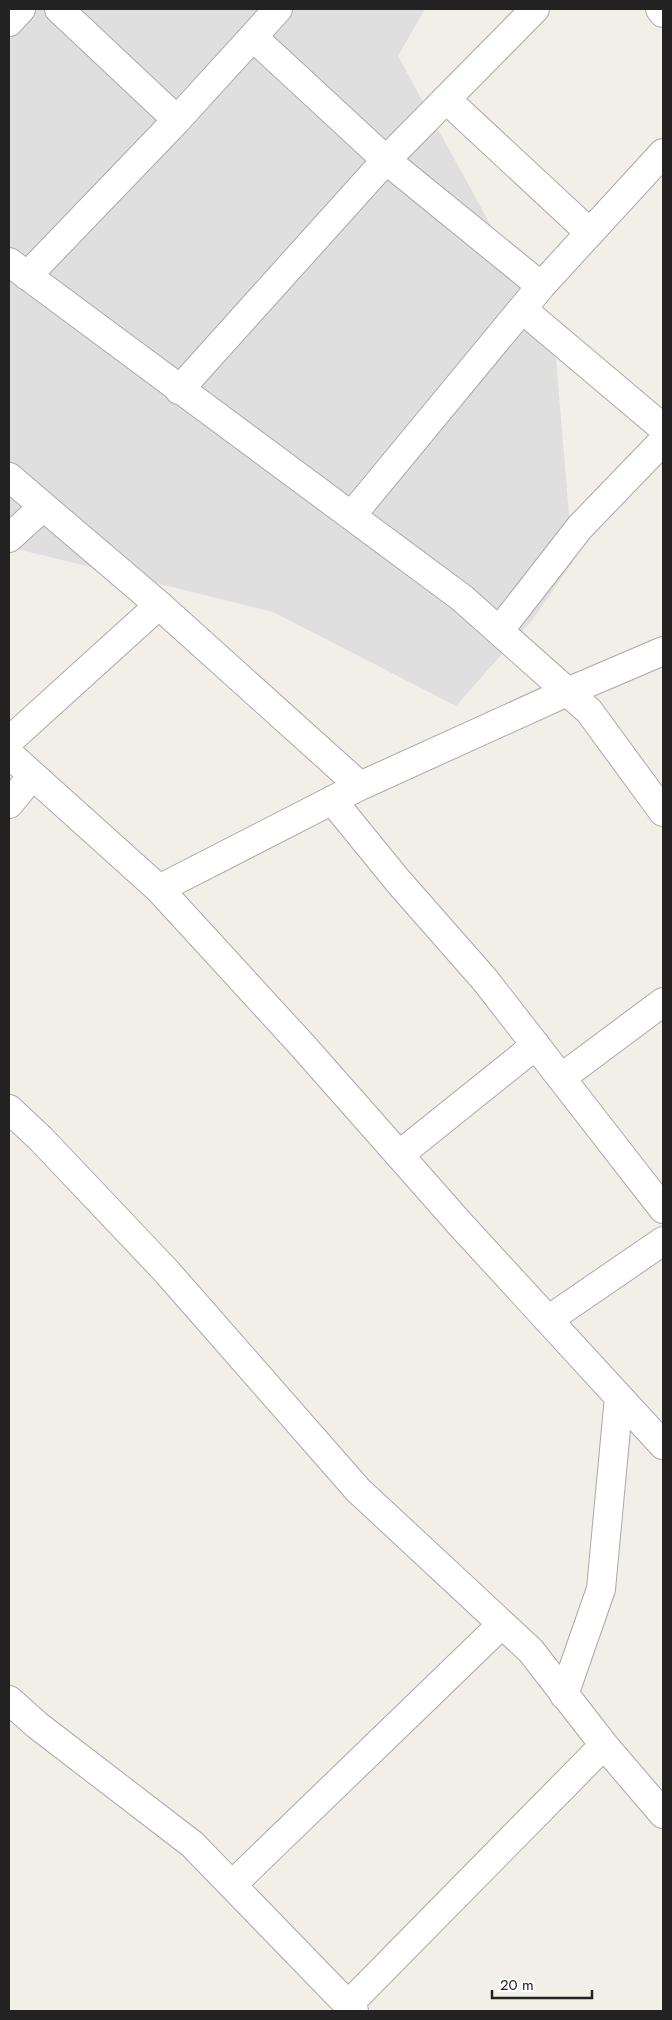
<svg xmlns="http://www.w3.org/2000/svg" width="672" height="2020" font-family="Jost,sans-serif">
<rect width="100%" height="100%" fill="#f2efe9"/>
<path fill="#e0dfdf" d="M9,9H425L398,56L512,264L556,359L573,562L533,619L456,706L273,612L13,548L9,541Z"/>
<g fill="none" stroke-linecap="round" stroke-linejoin="round">
<defs>
<path id="street" d="M59,9L177,120
M660,9L663,13
M9,22L21,9
M253,37L386,160L541,286
M446,99L590,233
M9,262L462,598L589,711L663,812
M27,276L177,120L278,9
M522,309L663,428
M179,390L386,160L535,9
M9,477L159,605L360,786
M352,515L541,286L663,153
M9,538L43,507
M499,631L580,527L663,441
M9,741L159,605
M9,754L159,889L302,1045L461,1225L663,1445
M332,800L398,881L485,980L663,1209
M9,804L32,776
M159,889L360,786L567,692L663,651
M561,1078L663,1002
M9,1109L41,1139L167,1272L358,1490L531,1651L604,1745L663,1814
M399,1155L536,1045
M548,1320L663,1241
M564,1695L601,1589L619,1397
M9,1700L37,1725L192,1844L354,2011
M232,1885L502,1624
M347,2006L604,1745"/>
</defs>
<use href="#street" stroke="#a9a9a9" stroke-width="30"/>
<use href="#street" stroke="#fff" stroke-width="28"/>
</g>
<rect width="672" height="2020" fill="none" stroke="#222222" stroke-width="20"/>
<path d="M492 1990v8h100v-8" fill="none" stroke="#222222" stroke-width="2.5"/>
<text x="500" y="1990" font-size="15" fill="#222222" stroke="#ffffff" stroke-width="4" paint-order="stroke">20 m</text>
</svg>
